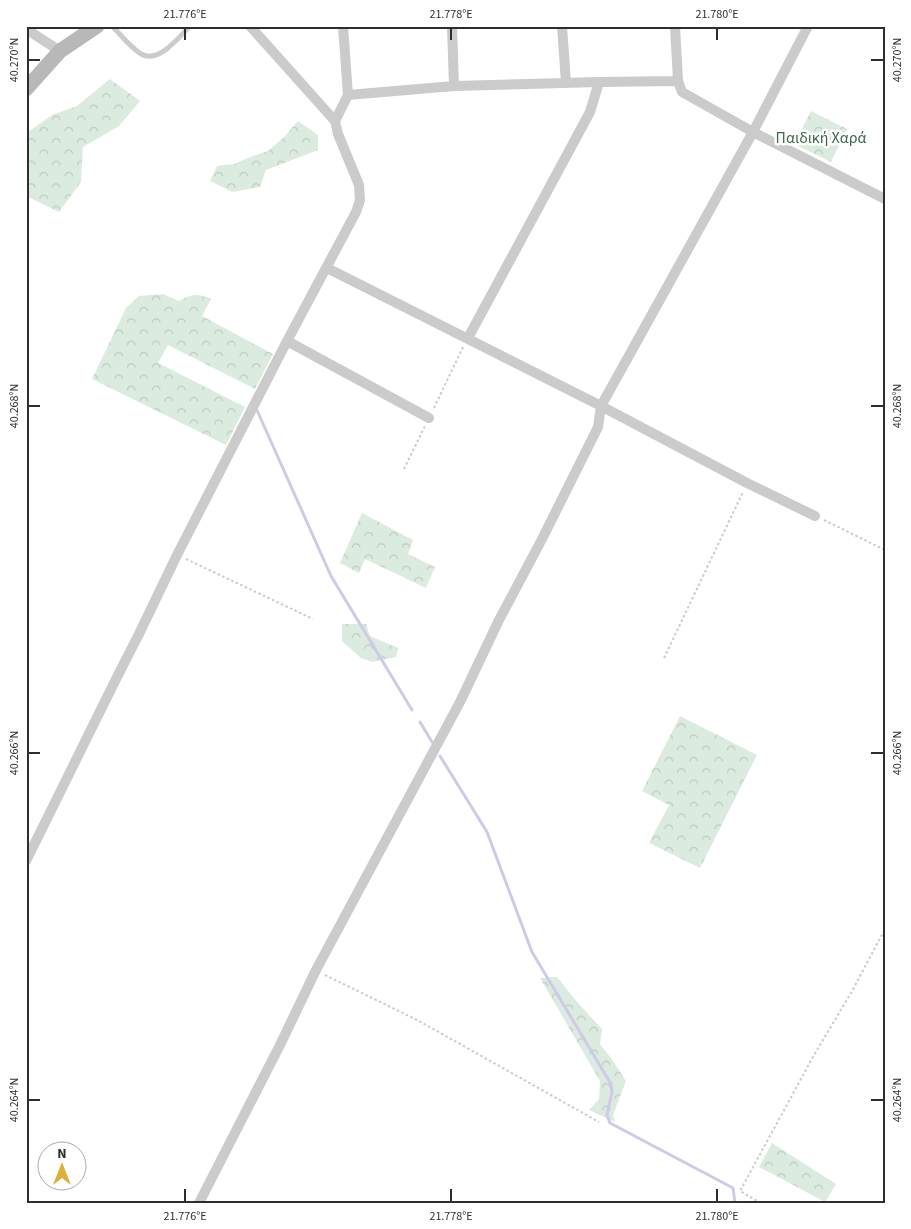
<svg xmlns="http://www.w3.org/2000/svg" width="911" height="1229" font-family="'Source Sans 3',sans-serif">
<defs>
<pattern id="forest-crowns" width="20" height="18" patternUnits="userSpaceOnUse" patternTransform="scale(1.25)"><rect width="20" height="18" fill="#dcebe0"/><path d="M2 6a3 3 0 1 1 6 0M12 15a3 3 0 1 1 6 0" fill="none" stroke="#bdcac0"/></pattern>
</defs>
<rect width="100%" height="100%" fill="#fff"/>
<path fill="url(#forest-crowns)" d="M110,79L140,101L119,126L83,147L81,182L59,212L26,196V134L28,132L52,115L77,106Z
M811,111L847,129L831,162L794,144Z
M298,121L318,135V150L266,170L260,187L232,192L210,181L217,166L234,164L250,157L268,151L283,138Z
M163,294L179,301C193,294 196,293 211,299L202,316L273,354L255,389L168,345L158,363L245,407L226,445L92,379L126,308L139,296Z
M362,513L413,540L408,554L435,567L426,588L365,559L359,573L340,563Z
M342,624H366L370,636L398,648L396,657L372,662L361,658L342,641Z
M680,716L757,755L700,868L649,843L669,805L642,791Z
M557,977L578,1003L602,1029L600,1044L611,1058L626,1081L613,1115L615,1122L589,1110L599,1099L600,1081L540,978Z
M772,1143L836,1184L825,1202L759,1167Z"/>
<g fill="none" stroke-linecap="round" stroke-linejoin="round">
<path stroke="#cfc9ea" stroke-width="3" d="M256,408L331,576L412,710
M420,722L432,742
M440,756L487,832L532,952L611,1084L612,1092L607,1115L610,1123L733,1188L735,1203"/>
<path stroke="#cbcbcb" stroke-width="2" stroke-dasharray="2.5 2.5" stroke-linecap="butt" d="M434,408L463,347
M404,469L425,426
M824,520L885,550
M186,559L313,619
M664,658L743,492
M325,975L419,1021L599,1122
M761,1203L740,1191L814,1055L851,993L885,929"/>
<path stroke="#cbcbcb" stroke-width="5" d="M112,26C121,35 130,47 141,54C159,64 179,37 190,26"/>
<path stroke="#cbcbcb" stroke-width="10" d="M250,26L335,121
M452,26L454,86
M562,26L566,83
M675,26L678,81L682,92L753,132L885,199
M26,29L60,51
M348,95L454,86L599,82L678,81
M327,268L601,406L747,483L815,516
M468,338L590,112L599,82
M287,341L429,418
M26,861L117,677L139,634L177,555L287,341L356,212L360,200L359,185L338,134L335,121L348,95L343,26
M199,1203L280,1045L316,970L460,702L499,620L541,541L598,427L601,406L753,132L808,26"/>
<path stroke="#b8b8b8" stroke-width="15" d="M26,89L60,51L97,26"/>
</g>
<path fill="none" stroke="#2e2e2e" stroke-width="2" d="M185,28V40M451,28V40M717,28V40M28,60H40M871,60H884M28,406H40M871,406H884M28,753H40M871,753H884M28,1100H40M871,1100H884M185,1189V1202M451,1189V1202M717,1189V1202"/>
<g text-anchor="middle" stroke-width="5" stroke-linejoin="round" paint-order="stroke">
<g font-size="16" fill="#3d684b" stroke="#fff">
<text x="821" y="143">Παιδική Χαρά</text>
</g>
</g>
<rect width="911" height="1229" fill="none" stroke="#ffffff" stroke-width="55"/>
<g transform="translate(62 1166)"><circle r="24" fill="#ffffff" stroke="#ababab"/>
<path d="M0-4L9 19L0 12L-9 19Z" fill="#dfb037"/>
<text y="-8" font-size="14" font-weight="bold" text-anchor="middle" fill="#2e2e2e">N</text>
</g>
<rect x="28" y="28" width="856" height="1174" fill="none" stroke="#2e2e2e" stroke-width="2"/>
<g font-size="12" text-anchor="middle" fill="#2e2e2e">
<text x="185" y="18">21.776°E</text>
<text x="451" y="18">21.778°E</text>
<text x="717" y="18">21.780°E</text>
<text transform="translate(14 60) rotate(-90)" y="4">40.270°N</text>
<text transform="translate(897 60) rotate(-90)" y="4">40.270°N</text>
<text transform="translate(14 406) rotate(-90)" y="4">40.268°N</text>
<text transform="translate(897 406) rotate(-90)" y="4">40.268°N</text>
<text transform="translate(14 753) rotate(-90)" y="4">40.266°N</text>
<text transform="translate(897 753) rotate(-90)" y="4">40.266°N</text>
<text transform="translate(14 1100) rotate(-90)" y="4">40.264°N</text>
<text transform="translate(897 1100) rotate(-90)" y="4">40.264°N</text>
<text x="185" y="1220">21.776°E</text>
<text x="451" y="1220">21.778°E</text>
<text x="717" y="1220">21.780°E</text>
</g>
</svg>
